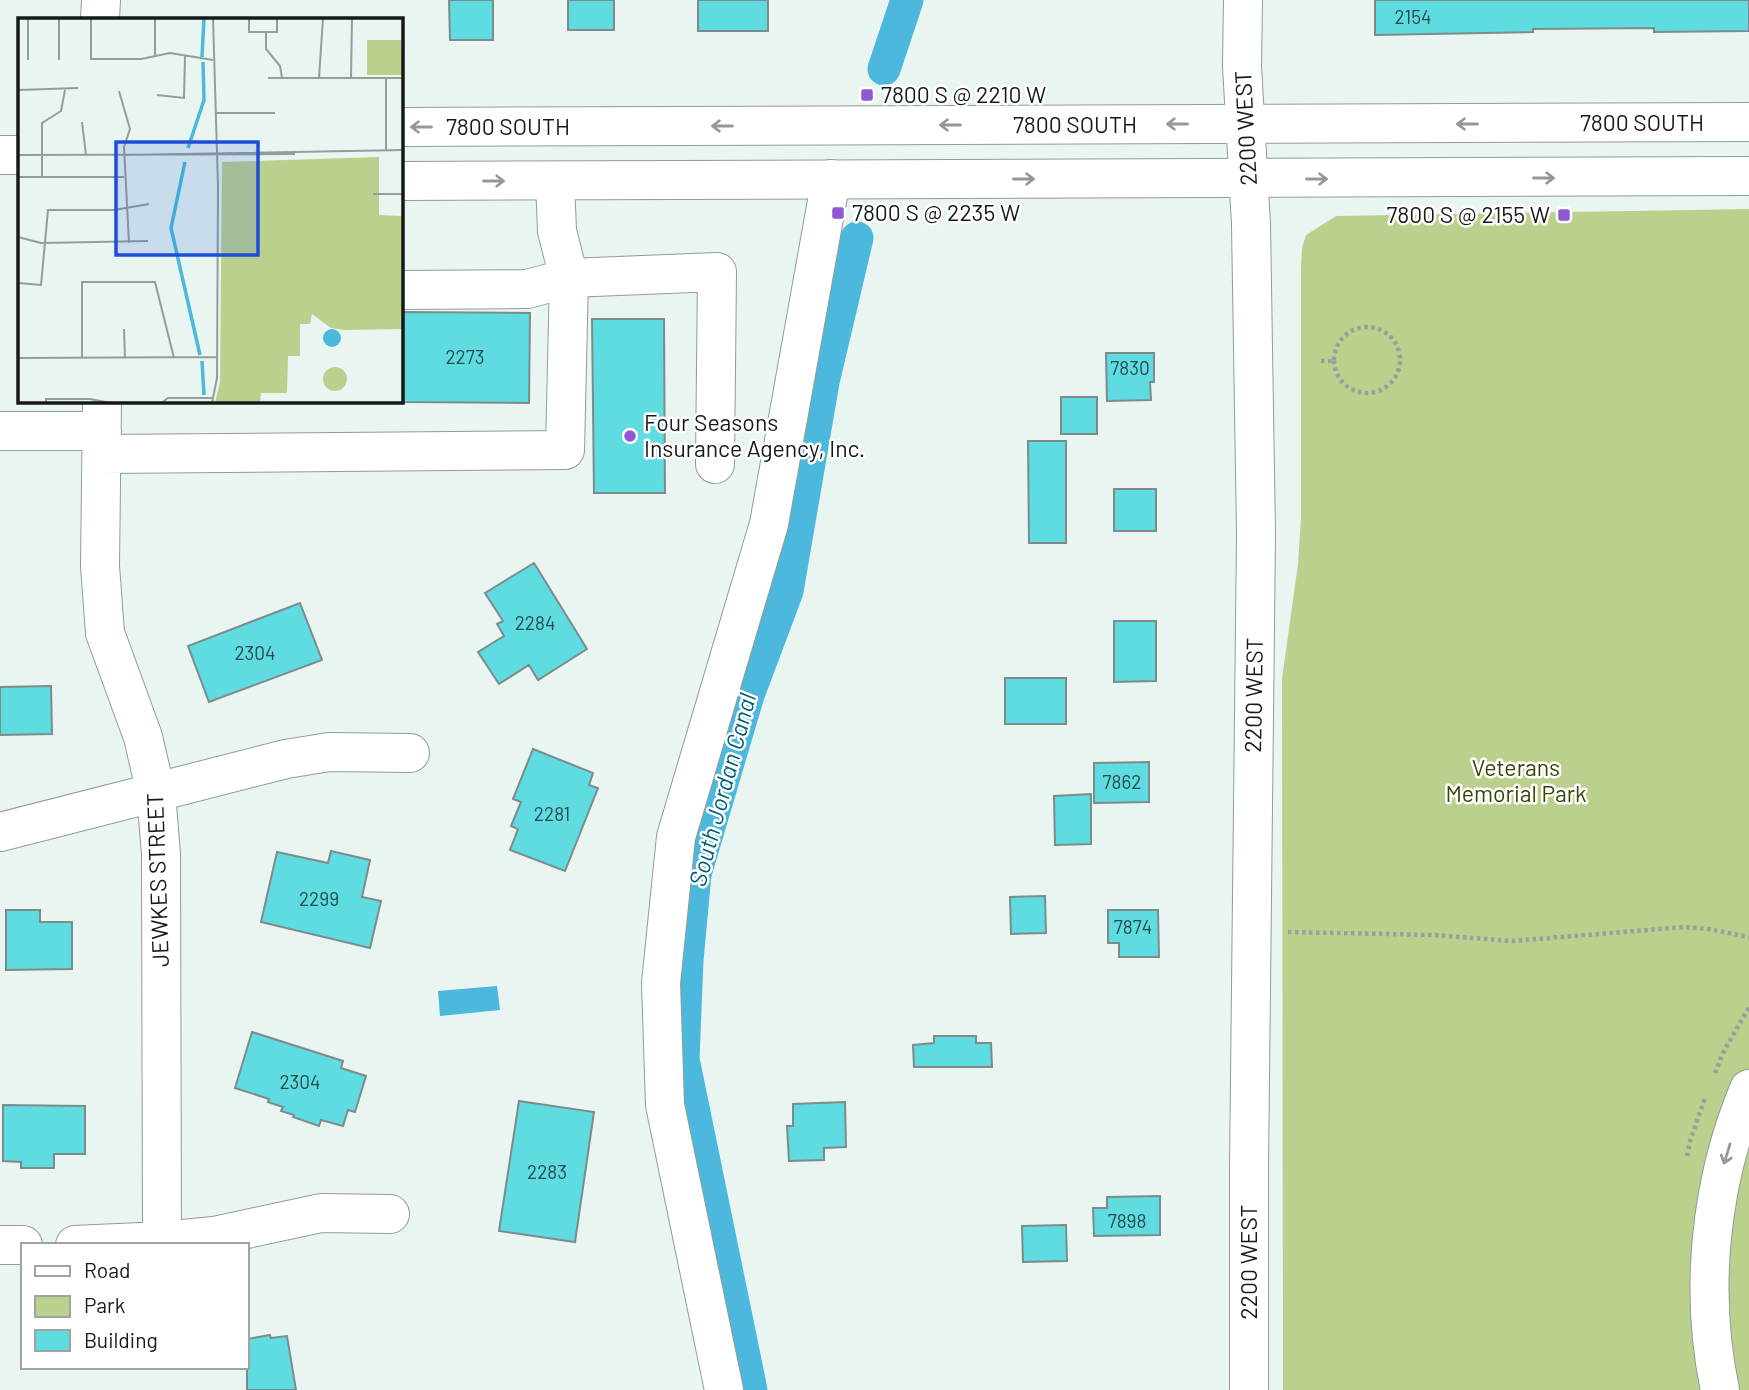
<svg xmlns="http://www.w3.org/2000/svg" width="1749" height="1390" font-family="Barlow,sans-serif">
<rect width="100%" height="100%" fill="#e8f5f0"/>
<path fill="#bcd08e" d="M1749,209V1390H1283L1282,679L1298,564L1301,518V267L1302,248L1306,235L1336,216Z"/>
<path fill="#4cb8dd" d="M497,986L500,1010L440,1016L438,991Z"/>
<g fill="none" stroke-linecap="round" stroke-linejoin="round">
<path stroke="#4cb8dd" stroke-width="33" d="M884,69L907,0
M751,1390L683,1059L687,960L695,874L748,695L787,591L823,382L857,238"/>
</g>
<path fill="#5edce1" stroke="#7e8b8b" stroke-width="2" d="M449,0H493V40H450Z
M568,0H614V30H568Z
M698,0H768V31H698Z
M1375,0H1749V31L1654,32V28L1533,29V32L1375,35Z
M401,312L530,313L529,403L401,402Z
M592,319H664L665,493H594Z
M1106,353H1154V382H1150L1151,400L1107,401Z
M1061,397H1097V434H1061Z
M1028,441H1066V543H1029Z
M1114,489H1156V531H1114Z
M534,563L587,649L538,680L529,665L499,684L478,652L504,636L497,624L503,621L485,593Z
M300,603L322,660L209,702L188,646Z
M1114,621H1156V681L1114,682Z
M1005,678H1066V724H1005Z
M51,686L52,734L0,735V687Z
M533,749L593,773L589,785L598,788L565,871L510,850L518,829L511,826L521,802L513,799Z
M1149,762V802L1094,803V763Z
M1091,794V844L1055,845L1054,796Z
M331,851L370,860L362,897L381,901L370,948L261,922L277,852L328,863Z
M1045,896L1046,933L1011,934L1010,897Z
M6,910H40V922H72V969L6,970Z
M1108,910H1158L1159,957H1119V943H1108Z
M252,1032L343,1061L341,1068L366,1076L355,1112L348,1110L343,1126L321,1120L319,1126L293,1117L294,1115L281,1111L283,1107L268,1102L269,1099L235,1088Z
M934,1036H976V1043H991L992,1067H914L913,1045L934,1043Z
M519,1101L594,1112L575,1242L499,1231Z
M845,1102L846,1147L824,1148V1160L789,1161L787,1126H793V1104Z
M3,1105L85,1106V1154H54V1168H21V1162L3,1161Z
M1160,1196V1235L1094,1236L1093,1208H1107V1197Z
M1066,1225L1067,1261L1023,1262L1022,1226Z
M270,1335L271,1338L287,1336L296,1390H247V1339Z"/>
<g fill="none" stroke-linecap="round" stroke-linejoin="round">
<defs>
<path id="minor" d="M1243,0L1242,66L1251,224L1256,534L1249,1169V1390
M100,19L101,0
M401,290L527,289L569,278L557,231L555,181
M102,401L100,566L105,633L143,737L156,793L161,854L162,1241
M0,431H102
M102,454L565,450L569,278L717,272L715,464
M0,832L286,759L329,752L410,753
M0,1245H23
M75,1245L162,1241L214,1236L321,1213L390,1214
M724,1390L665,1105L661,983L676,837L769,524L831,179
M1720,1390C1699,1291 1710,1182 1749,1089"/>
<path id="major" d="M401,127L1749,122
M0,155H19
M401,181L1749,176"/>
</defs>
<use href="#minor" stroke="#909c98" stroke-width="40"/>
<use href="#major" stroke="#909c98" stroke-width="40"/>
<path stroke="#96a09c" stroke-width="4.5" stroke-dasharray="3.5 3.5" stroke-linecap="butt" d="M1334 360a33 33 0 1 1 66 0a33 33 0 1 1-66 0Z
M1321,361H1334
M1288,932L1434,935L1512,941L1684,927L1708,929L1749,937
M1715,1073L1723,1053L1749,1007
M1687,1156L1690,1141L1705,1098"/>
<use href="#minor" stroke="#fff" stroke-width="38"/>
<use href="#major" stroke="#fff" stroke-width="38"/>
</g>
<defs><path id="oneway-shaft" d="M-6 0H5M1.5-3L5.5 0L1.5 3" fill="none" stroke-width="1.6" stroke-linecap="round" stroke-linejoin="round" transform="scale(1.75)"/></defs>
<g stroke="#969897">
<use href="#oneway-shaft" transform="translate(1177 124) rotate(180)"/>
<use href="#oneway-shaft" transform="translate(1467 124) rotate(180)"/>
<use href="#oneway-shaft" transform="translate(950 125) rotate(180)"/>
<use href="#oneway-shaft" transform="translate(722 126) rotate(180)"/>
<use href="#oneway-shaft" transform="translate(421 127) rotate(180)"/>
<use href="#oneway-shaft" transform="translate(1544 178)"/>
<use href="#oneway-shaft" transform="translate(1024 179)"/>
<use href="#oneway-shaft" transform="translate(1317 179)"/>
<use href="#oneway-shaft" transform="translate(494 181)"/>
<use href="#oneway-shaft" transform="translate(1727 1154) rotate(107)"/>
</g>
<g fill="#8e59d2" stroke="#fff" stroke-width="2.5">
<rect x="860" y="88" width="14" height="14" rx="3.5"/>
<rect x="831" y="206" width="14" height="14" rx="3.5"/>
<rect x="1557" y="208" width="14" height="14" rx="3.5"/>
<circle cx="630" cy="436" r="7"/>
</g>
<g text-anchor="middle" stroke-width="5" stroke-linejoin="round" paint-order="stroke">
<g font-size="19" fill="#274a4a">
<text x="1413" y="24">2154</text>
<text x="465" y="364">2273</text>
<text x="1130" y="375">7830</text>
<text x="535" y="630">2284</text>
<text x="255" y="660">2304</text>
<text x="1122" y="789">7862</text>
<text x="552" y="821">2281</text>
<text x="319" y="906">2299</text>
<text x="1133" y="934">7874</text>
<text x="300" y="1089">2304</text>
<text x="547" y="1179">2283</text>
<text x="1127" y="1228">7898</text>
</g>
<g font-size="23" fill="#151a18" stroke="#fff" text-anchor="start">
<text x="881" y="103">7800 S @ 2210 W</text>
<text x="852" y="221">7800 S @ 2235 W</text>
<text x="1550" y="223" text-anchor="end">7800 S @ 2155 W</text>
<text x="644" y="431">Four Seasons<tspan x="644" dy="26">Insurance Agency, Inc.</tspan></text>
</g>
<g font-size="23" fill="#151a18" stroke="#fff">
<text x="1642" y="131">7800 SOUTH</text>
<text x="1075" y="133">7800 SOUTH</text>
<text x="508" y="135">7800 SOUTH</text>
<text transform="translate(1246 128) rotate(-93)" y="8">2200 WEST</text>
<text transform="translate(1254 695) rotate(-89)" y="8">2200 WEST</text>
<text transform="translate(158 880) rotate(-92)" y="8">JEWKES STREET</text>
<text transform="translate(1249 1262) rotate(-90)" y="8">2200 WEST</text>
</g>
<g font-size="23" fill="#364404" stroke="#fff">
<text x="1516" y="776">Veterans<tspan x="1516" dy="26">Memorial Park</tspan></text>
</g>
<g font-size="24" font-style="italic" fill="#005e77" stroke="#fff">
<text transform="translate(723 790) rotate(-75)" y="8">South Jordan Canal</text>
</g>
</g>
<g transform="translate(18 18)">
<rect width="385" height="385" fill="#e8f5f0"/>
<path d="M349,22H383L385,57H349ZM361,139V197L385,198V311L326,312L313,310L294,296L292,306H282V338H270L269,375H243L242,385H197L202,364L204,144ZM305 361a12 12 0 1 1 24 0a12 12 0 1 1-24 0Z" fill="#bcd08e"/>
<path d="M305 320a9 9 0 1 1 18 0a9 9 0 1 1-18 0Z" fill="#4cb8dd"/>
<path fill="none" stroke="#4cb8dd" stroke-width="3.5" d="M184,39L186,0M170,130L186,82L185,44M167,144L153,210L182,337M184,343L186,377"/>
<path fill="none" stroke="#949d9a" stroke-width="2" d="M10,0V42M41,0V42M73,0V41H123L152,35L195,42M137,0V38M231,0V14H259V0M248,14V31L262,48L264,60M250,60H385M301,60L305,0M333,60L334,0M368,60V132M0,72L60,70M101,73L112,111L106,129L111,225M139,77L166,80L167,38M198,95H257M64,104L68,137M0,137L277,136M106,137L385,132M0,159H106M24,159V105L43,93L47,72M355,176H385M0,219L23,225L130,223M0,265L23,267L30,192H96L131,186M106,311L107,340M0,340L199,339M64,340V264H137L156,340M28,385V381H72L93,385M143,385L150,380H195M194,385L199,360L200,168L195,0"/>
<path fill="#1d4ed8" fill-opacity="0.15" stroke="#1d4ed8" stroke-width="3.5" d="M98,124H240V237H98Z"/>
<rect width="385" height="385" fill="none" stroke="#151a18" stroke-width="3.5"/>
</g>
<rect x="21" y="1243" width="228" height="126" fill="#ffffff" stroke="#a1a3a3" stroke-width="2"/>
<rect x="35" y="1266" width="35" height="10" fill="#ffffff" stroke="#a1a3a3" stroke-width="2"/>
<text x="84" y="1278" font-size="21" fill="#151a18">Road</text>
<rect x="35" y="1296" width="35" height="21" fill="#bcd08e" stroke="#a1a3a3" stroke-width="2"/>
<text x="84" y="1313" font-size="21" fill="#151a18">Park</text>
<rect x="35" y="1330" width="35" height="21" fill="#5edce1" stroke="#a1a3a3" stroke-width="2"/>
<text x="84" y="1348" font-size="21" fill="#151a18">Building</text>
</svg>
